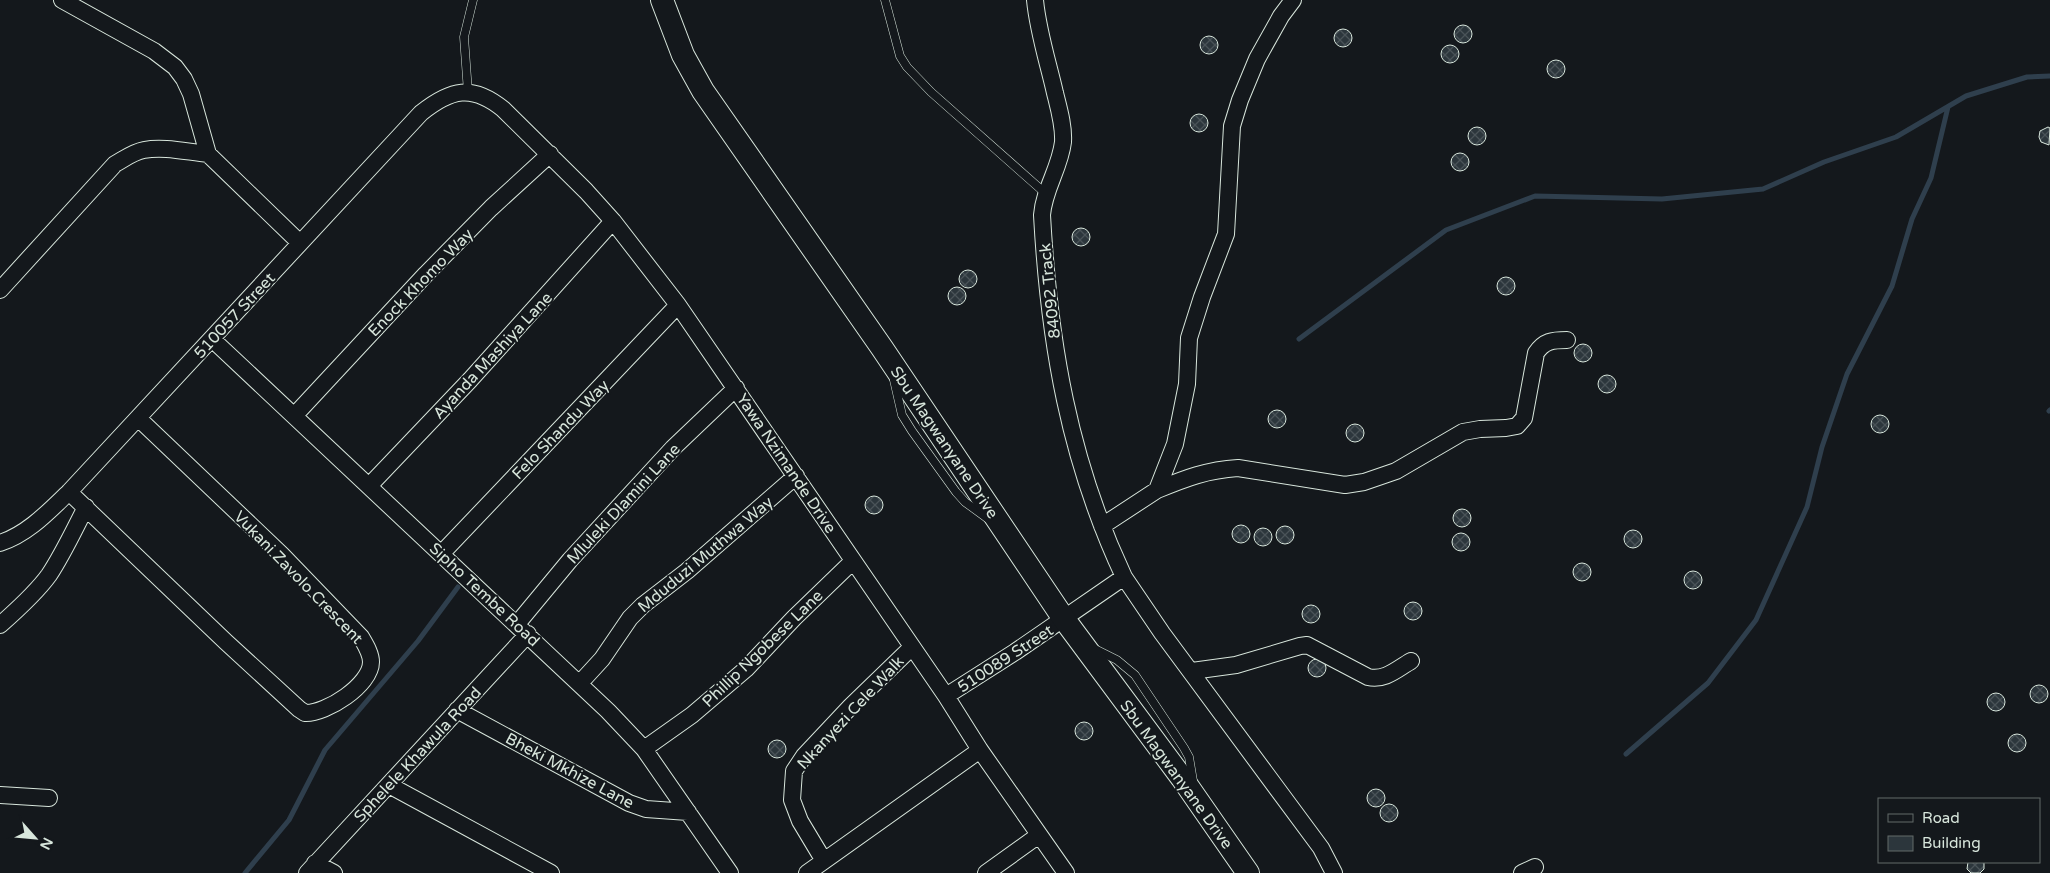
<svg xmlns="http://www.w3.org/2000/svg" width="2050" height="873" font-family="'Varela Round',sans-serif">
<defs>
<pattern id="building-cross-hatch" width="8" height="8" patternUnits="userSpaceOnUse" patternTransform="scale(1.25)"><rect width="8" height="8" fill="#2c363c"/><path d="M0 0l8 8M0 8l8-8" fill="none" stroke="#4a5358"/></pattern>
</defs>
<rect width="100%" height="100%" fill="#14181c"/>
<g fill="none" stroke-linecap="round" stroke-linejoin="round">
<path stroke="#2f3f4d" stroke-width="5" d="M1299,339L1446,230L1535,196L1662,199L1763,189L1824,162L1896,137L1966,96L2027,77L2050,76
M2049,411L2050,410
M1626,754L1708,683L1756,620L1807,507L1822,447L1847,374L1892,286L1912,219L1931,178L1948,107
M245,873L289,820L325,750L418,641L458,587"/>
</g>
<path fill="url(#building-cross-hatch)" stroke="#d8e6dc" d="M1454 34a9 9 0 1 1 18 0a9 9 0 1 1-18 0Z
M1334 38a9 9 0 1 1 18 0a9 9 0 1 1-18 0Z
M1200 45a9 9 0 1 1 18 0a9 9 0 1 1-18 0Z
M1441 54a9 9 0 1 1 18 0a9 9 0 1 1-18 0Z
M1547 69a9 9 0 1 1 18 0a9 9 0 1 1-18 0Z
M1190 123a9 9 0 1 1 18 0a9 9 0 1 1-18 0Z
M2048,127L2050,128L2049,145L2041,142L2039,137L2040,131Z
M1468 136a9 9 0 1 1 18 0a9 9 0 1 1-18 0Z
M1451 162a9 9 0 1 1 18 0a9 9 0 1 1-18 0Z
M1072 237a9 9 0 1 1 18 0a9 9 0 1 1-18 0Z
M959 279a9 9 0 1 1 18 0a9 9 0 1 1-18 0Z
M1497 286a9 9 0 1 1 18 0a9 9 0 1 1-18 0Z
M948 296a9 9 0 1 1 18 0a9 9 0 1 1-18 0Z
M1574 353a9 9 0 1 1 18 0a9 9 0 1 1-18 0Z
M1598 384a9 9 0 1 1 18 0a9 9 0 1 1-18 0Z
M1268 419a9 9 0 1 1 18 0a9 9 0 1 1-18 0Z
M1871 424a9 9 0 1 1 18 0a9 9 0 1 1-18 0Z
M1346 433a9 9 0 1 1 18 0a9 9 0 1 1-18 0Z
M865 505a9 9 0 1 1 18 0a9 9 0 1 1-18 0Z
M1453 518a9 9 0 1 1 18 0a9 9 0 1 1-18 0Z
M1232 534a9 9 0 1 1 18 0a9 9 0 1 1-18 0Z
M1276 535a9 9 0 1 1 18 0a9 9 0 1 1-18 0Z
M1254 537a9 9 0 1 1 18 0a9 9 0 1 1-18 0Z
M1624 539a9 9 0 1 1 18 0a9 9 0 1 1-18 0Z
M1452 542a9 9 0 1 1 18 0a9 9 0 1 1-18 0Z
M1573 572a9 9 0 1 1 18 0a9 9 0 1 1-18 0Z
M1684 580a9 9 0 1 1 18 0a9 9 0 1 1-18 0Z
M1404 611a9 9 0 1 1 18 0a9 9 0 1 1-18 0Z
M1302 614a9 9 0 1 1 18 0a9 9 0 1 1-18 0Z
M1308 668a9 9 0 1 1 18 0a9 9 0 1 1-18 0Z
M2030 694a9 9 0 1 1 18 0a9 9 0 1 1-18 0Z
M1987 702a9 9 0 1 1 18 0a9 9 0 1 1-18 0Z
M1075 731a9 9 0 1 1 18 0a9 9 0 1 1-18 0Z
M2008 743a9 9 0 1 1 18 0a9 9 0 1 1-18 0Z
M768 749a9 9 0 1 1 18 0a9 9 0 1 1-18 0Z
M1367 798a9 9 0 1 1 18 0a9 9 0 1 1-18 0Z
M1380 813a9 9 0 1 1 18 0a9 9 0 1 1-18 0Z
M1968,862H1984V869L1980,873H1971L1967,869Z"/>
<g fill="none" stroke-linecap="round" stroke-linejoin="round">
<defs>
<path id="lane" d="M885,0L900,56L907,67L931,92L1045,193
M468,92L464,37L473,0
M894,380L902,415L912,431L956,492L965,502L987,518
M1095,649L1117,660L1135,675L1184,748L1189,757L1193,781"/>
<path id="street" d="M62,0L154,51L175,67L184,79L191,94L208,154L300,243
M1035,0C1038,32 1048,62 1055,93C1059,109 1064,126 1063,142C1060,168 1044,189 1042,215C1049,343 1069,460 1124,577
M0,290L115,164C124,159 133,152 144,150C164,146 187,152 208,154
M212,339L608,711L644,749L730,873
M294,416L426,274L491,208L550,154
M369,486L470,380L613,221
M1157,490C1186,478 1207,470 1238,468L1345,485L1364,482L1396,471L1463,432L1480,429L1506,428L1517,426L1524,418L1536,353C1544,341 1552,340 1567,340
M69,492L226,642L299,709L305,713C326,714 371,685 371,662C371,653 365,644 361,637L282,555L138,418
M1102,526L1157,490L1175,444L1187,384L1189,338L1202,297L1226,234L1232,126L1240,100L1257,59L1281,16L1293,0
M0,543C28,534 49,511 69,492L421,113C451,89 472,84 503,109L586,191L613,221L678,305L946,696L980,750L1066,873
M442,553L678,305
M517,624L570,560L673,448L736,388
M0,625C17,610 36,593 49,575C63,554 74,530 86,507
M1192,671L1236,665L1300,646L1307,645L1368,677C1385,681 1397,669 1411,661
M580,683L602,659L630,618L643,605L687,571L796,476
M946,696L1015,652L1124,577L1162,633L1321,848L1334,873
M457,710L629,803L646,809L688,812
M644,749L692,715L746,669L794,618L853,561
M389,785L551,873
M0,795L49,798
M824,861L800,821L792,800L794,771L804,756L851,706L911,648
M315,863L334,873
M307,873L528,634
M807,873L980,750
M986,873L1039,835
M1522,873L1535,867"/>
<path id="secondary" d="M662,0L683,55L703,91L882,348L1064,619L1182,778L1248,873"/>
</defs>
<use href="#lane" stroke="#d8e6dc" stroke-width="9"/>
<use href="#street" stroke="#d8e6dc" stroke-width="18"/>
<use href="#secondary" stroke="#d8e6dc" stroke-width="24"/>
<use href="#lane" stroke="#14181c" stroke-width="8"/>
<use href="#street" stroke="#14181c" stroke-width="16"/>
<use href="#secondary" stroke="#14181c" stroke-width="22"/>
</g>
<g text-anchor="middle" stroke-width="4" stroke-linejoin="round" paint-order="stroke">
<g font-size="16" fill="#d8e6dc" stroke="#14181c">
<text transform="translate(420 282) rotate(-46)" y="6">Enock Khomo Way</text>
<text transform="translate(1049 291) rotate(-96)" y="6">84092 Track</text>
<text transform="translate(234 315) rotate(-47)" y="6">510057 Street</text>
<text transform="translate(492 355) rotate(-47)" y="6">Ayanda Mashiya Lane</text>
<text transform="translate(560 429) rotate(-46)" y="6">Felo Shandu Way</text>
<text transform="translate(945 442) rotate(56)" y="6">Sbu Magwanyane Drive</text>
<text transform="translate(787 463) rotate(56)" y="6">Yawa Nzimande Drive</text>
<text transform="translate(623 503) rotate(-47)" y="6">Mluleki Dlamini Lane</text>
<text transform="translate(705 554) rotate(-40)" y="6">Mduduzi Muthwa Way</text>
<text transform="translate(299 577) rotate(46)" y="6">Vukani Zavolo Crescent</text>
<text transform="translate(485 594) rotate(43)" y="6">Sipho Tembe Road</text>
<text transform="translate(762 648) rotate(-44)" y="6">Phillip Ngobese Lane</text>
<text transform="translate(1005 658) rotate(-33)" y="6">510089 Street</text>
<text transform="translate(850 712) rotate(-47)" y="6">Nkanyezi Cele Walk</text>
<text transform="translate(417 754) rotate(-47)" y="6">Sphelele Khawula Road</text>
<text transform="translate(570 770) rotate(28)" y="6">Bheki Mkhize Lane</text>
<text transform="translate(1177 774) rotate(54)" y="6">Sbu Magwanyane Drive</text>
</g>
</g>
<rect x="1878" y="798" width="162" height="65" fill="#14181c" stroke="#626a69"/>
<rect x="1888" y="814" width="25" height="8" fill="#14181c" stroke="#626a69"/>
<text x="1922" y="823" font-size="15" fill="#d8e6dc">Road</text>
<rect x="1888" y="836" width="25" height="15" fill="#2c363c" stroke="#626a69"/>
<text x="1922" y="848" font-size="15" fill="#d8e6dc">Building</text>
<g transform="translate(35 838) rotate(117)" stroke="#14181c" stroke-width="4" paint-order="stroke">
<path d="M0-4L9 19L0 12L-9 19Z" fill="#d8e6dc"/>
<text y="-8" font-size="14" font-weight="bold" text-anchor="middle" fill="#d8e6dc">N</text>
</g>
</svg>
